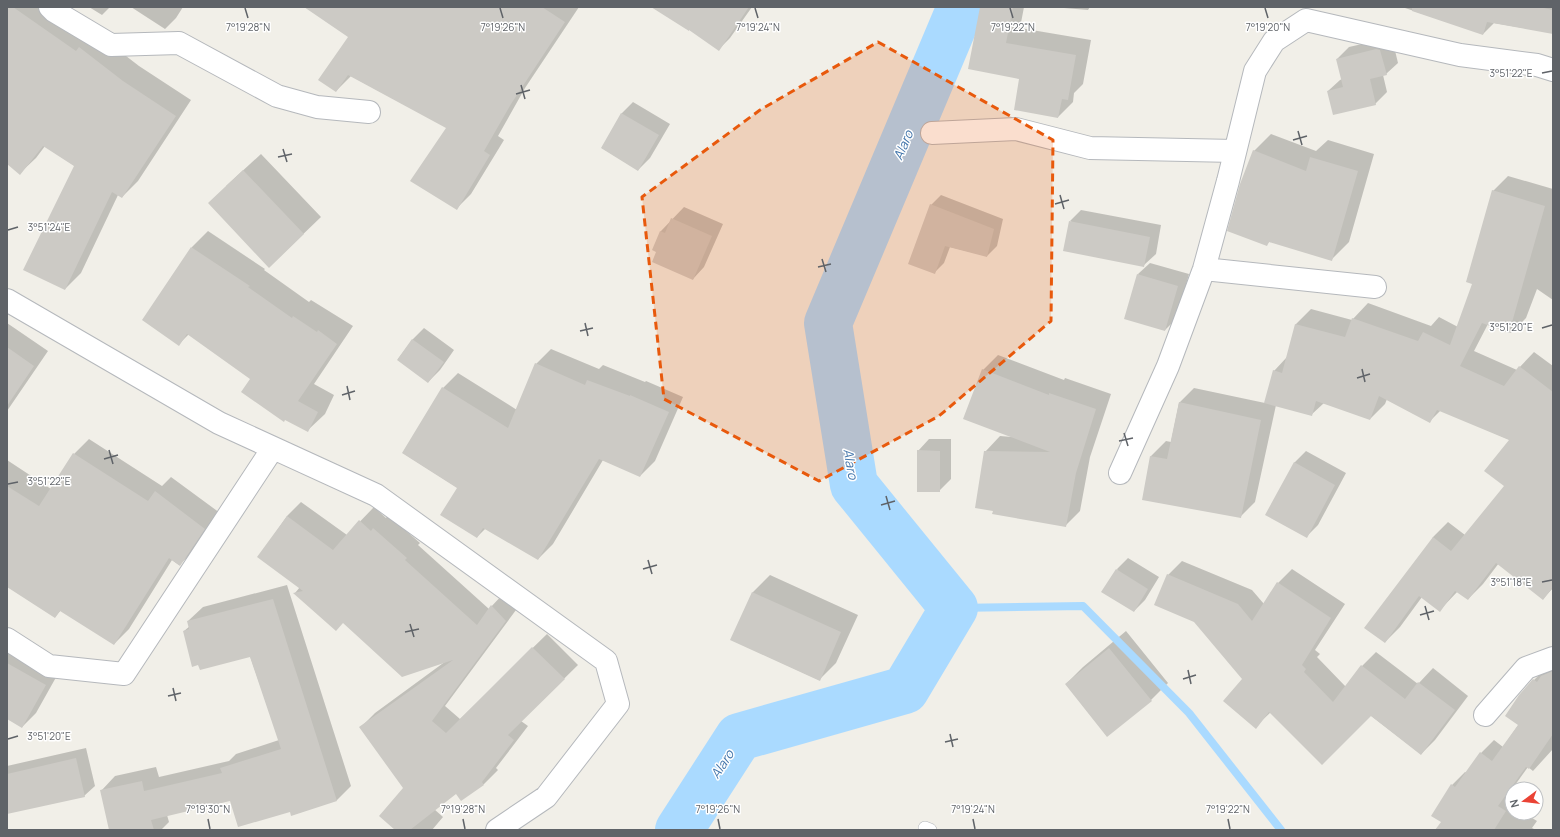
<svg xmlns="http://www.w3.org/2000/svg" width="1560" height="837" font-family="Manrope,sans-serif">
<rect width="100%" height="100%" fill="#f1efe8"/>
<path fill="#0003" d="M7,7H51L95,32L139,66L191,100L138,181L122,197L118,195L81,273L65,289L75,166L45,146L36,158L20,173L7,163Z
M89,7H110L102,15Z
M131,7H183L176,18L165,29Z
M317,7H579L525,88L498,136L504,140L471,194L456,209L448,128L351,76L336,91L349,36Z
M652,7H752L730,38L719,49L689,29Z
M983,7H1024L1020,28L1091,40L1083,84L1074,93L1073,102L1058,117L1020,78Z
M1052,7H1090L1088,10Z
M1402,7H1553V33L1494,23L1483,34Z
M1388,38H1392L1398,63L1386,74L1383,75L1387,92L1375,104L1328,91L1340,80L1342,79L1337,59L1349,47Z
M633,102L670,124L650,158L638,170L602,148L622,113Z
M1271,134L1316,151L1328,140L1374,154L1349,242L1332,259L1270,241L1267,244L1254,151Z
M261,154L321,217L269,267L226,186Z
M1508,176L1553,189V300L1537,289L1526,318L1511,333L1488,324L1474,351L1517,370L1534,352L1553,366V588L1543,599L1499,563L1483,584L1468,599L1458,591L1440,610L1422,597L1400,627L1385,642L1433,537L1448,522L1465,535L1505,486L1510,440L1441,410L1430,421L1387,399L1385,404L1370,419L1324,403L1311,415L1276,405L1255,502L1240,517L1143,499L1151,456L1166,441L1171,442L1179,403L1194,388L1265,403L1274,371L1287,357L1296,324L1311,309L1352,320L1368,303L1431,326L1439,317L1458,327L1474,284L1493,191Z
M941,195L1003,219L997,246L987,256L950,247L944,263L934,273L931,205Z
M684,207L723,224L704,267L693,279L654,250L661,231Z
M1081,210L1161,225L1156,254L1144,265L1070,221Z
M208,231L265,269L264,270L309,302L311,300L353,326L314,384L334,395L325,414L308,430L251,378L189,334L179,344L192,247Z
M1150,263L1189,274L1177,318L1165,330L1138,274Z
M7,323L48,351L7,411Z
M424,328L454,350L440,370L428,382L398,359L413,339Z
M551,349L599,369L603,365L645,382L646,381L683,397L655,461L640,476L603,460L553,544L538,559L486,528L477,537L458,488L403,453L443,388L458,373L517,410L536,364Z
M998,355L1064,380L1065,378L1111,394L1090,457L1080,511L1065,526L985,452L1000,436L1012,437L983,370Z
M89,439L162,486L171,477L220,513L195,550L179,565L172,560L129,629L114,644L61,610L55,617L7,572V460L51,489L74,454Z
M929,439H951V479L939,491L918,451Z
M1306,451L1346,473L1318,525L1306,537L1294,463Z
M301,502L347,535L374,507L386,518L388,515L420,543L418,545L489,609L505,592L519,606L445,706L460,719L547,634L578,665L521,721L528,726L496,768L498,770L484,784L456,792L434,809L443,817L432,830H396L405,789L361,727L375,713L446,661L344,622L295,593L300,587L259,557L287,516Z
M1128,558L1159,577L1145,600L1134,611L1117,569Z
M1182,561L1252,590L1264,604L1278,583L1292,569L1345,604L1315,650L1320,654L1317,657L1346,687L1362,666L1376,652L1418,684L1433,668L1468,696L1435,740L1421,754L1370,715L1271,712L1255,727L1243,679L1168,575Z
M770,575L858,615L836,663L819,680L732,640L753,592Z
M287,585L351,786L337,800L292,815L291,810L231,800L167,815L169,822L161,830H110L101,791L115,776L156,767L159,777L229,761L236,754L279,740L250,656L184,631L190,626L188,621L203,607Z
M1126,631L1168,683L1151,700L1107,736L1066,684L1083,667Z
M7,647L59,672L36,713L22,727L7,718Z
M1553,665V749L1533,771L1528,767L1510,792L1512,794V813H1524L1537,821L1532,828L1536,830H1437L1442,822L1452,785L1465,772L1467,773L1481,753L1494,740L1503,747L1519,724L1534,680L1547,667Z
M86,748L95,786L84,796L7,813V766Z"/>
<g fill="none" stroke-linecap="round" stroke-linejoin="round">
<path stroke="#aadaff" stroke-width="8" d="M954,608L1083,606L1189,713L1281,830"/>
<path stroke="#aadaff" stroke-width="48" d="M679,830L739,737L905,690L954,608L854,485L828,323L961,7"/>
</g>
<path fill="#cccac5" d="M7,7H13L76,51L79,47L123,81L176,116L122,198L112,192L65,290L23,270L74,166L43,146L20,175L7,164Z
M304,7H542L565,22L511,104L484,151L490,155L457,210L410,181L446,128L348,75L336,92L318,80L348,37Z
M651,7H749L719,51L689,30V31Z
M980,7H1013L1006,43L1076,55L1068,100L1062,99L1058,118L1014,110L1019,79L968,69Z
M1412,7H1539L1553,10V34L1487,22L1483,35L1412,11Z
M1376,49L1380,50L1387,75L1370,79L1376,105L1333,115L1327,91L1343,87L1336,59Z
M621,113L659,135L638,171L601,148Z
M1253,150L1306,171L1310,157L1358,171L1332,261L1269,242L1267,246L1227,231L1240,184Z
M243,170L304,234L269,268L208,203Z
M1492,190L1545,206L1509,333L1482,323L1460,366L1504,386L1519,366L1553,392V587L1543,600L1496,563L1468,600L1455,591L1440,612L1419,596L1385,643L1364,628L1433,537L1451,551L1504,486L1484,471L1509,440L1437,410L1430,423L1379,396L1370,420L1316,401L1312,416L1264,403L1273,370L1282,373L1295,324L1345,337L1352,318L1418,341L1423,332L1450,345L1472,284L1466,282Z
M930,204L994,229L987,257L945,246L935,274L908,264Z
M671,218L712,236L693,280L652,262L656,252L652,250L660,231L665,233Z
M1069,221L1150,237L1144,267L1063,251Z
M191,247L250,286L248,287L292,318L293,316L317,332L318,330L337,344L298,401L318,412L308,432L285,420L284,422L241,392L250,379L187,334L179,346L142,320Z
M1137,274L1178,286L1165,331L1124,319Z
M412,339L444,362L428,383L397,360Z
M7,347L34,366L7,406Z
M535,363L585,385L587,380L630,396V395L669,412L640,477L599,459L538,560L483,528L477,538L440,515L457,488L402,453L442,387L508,428Z
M982,369L1049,395V393L1096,409L1076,473L1066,527L992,514L993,511L975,508L984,451L1050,452L963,419Z
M1179,402L1261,420L1241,518L1142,500L1150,456L1167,459Z
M917,450L940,451V492H917Z
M73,453L148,501L155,491L205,529L180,566L169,558L114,645L60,611L55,618L7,587V486L39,506Z
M1294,462L1335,485L1307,538L1265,515Z
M287,516L333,550L359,520L371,531L373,528L407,558L405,560L477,625L491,605L506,621L432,721L446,733L532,647L565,679L508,735L514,740L482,782L484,785L461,801L456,794L410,830H395L379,816L403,788L359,727L453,660L402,677L343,623L336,631L293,593L303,591L257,557Z
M1116,569L1148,589L1134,612L1101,592Z
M1167,574L1238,604L1252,621L1277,582L1331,618L1302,665L1306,669L1304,672L1333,702L1361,665L1405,699L1418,682L1455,710L1421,755L1371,716L1322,765L1269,712L1256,729L1223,701L1242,679L1194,622L1154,605Z
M752,592L841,632L820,681L730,640Z
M273,599L337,801L291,816L290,812L238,827L230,801L151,820L154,830H109L100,790L142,781L144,791L222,773L220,768L281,749L250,657L200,670L198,665L192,667L183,631L189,629L187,621Z
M1109,648L1152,701L1107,737L1065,684Z
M7,663L46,685L22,728L7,719Z
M1553,671V734L1529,769L1526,767L1498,806L1506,811L1494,830H1435L1441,822L1431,816L1451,784L1455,787L1480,752L1492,761L1518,725L1505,716L1519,695L1533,679L1537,682L1541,676Z
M76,758L85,797L7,814V774Z"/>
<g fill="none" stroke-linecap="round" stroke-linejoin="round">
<defs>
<path id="lane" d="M925,828L930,830"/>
<path id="street" d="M50,7L54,11L111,45L179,43L277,96L317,107L369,112
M932,133L1016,129L1090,148L1235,151
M1204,269L1375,287
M7,300L219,423L376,495L606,661L618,704L546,797L497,830
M1120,473L1168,366L1204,269L1228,181L1255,71L1274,41L1306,20L1460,55L1537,65L1553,70
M7,639L49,666L124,674L273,448
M1485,715L1526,668L1553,658"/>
</defs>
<use href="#lane" stroke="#b5b8bc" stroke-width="14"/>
<use href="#street" stroke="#b5b8bc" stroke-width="24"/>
<use href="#lane" stroke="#fff" stroke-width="13"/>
<use href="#street" stroke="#fff" stroke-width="22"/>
</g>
<path fill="#e8590c" fill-opacity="0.2" stroke="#e8590c" stroke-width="3" stroke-dasharray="8 5" stroke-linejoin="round" d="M878,42L1053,140L1051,321L939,416L819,481L664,399L642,197L760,110Z"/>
<path fill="none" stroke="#5f6368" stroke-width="1.5" d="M245,8L248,18M500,8L503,18M755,8L758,18M1010,8L1013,18M1265,8L1268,18M1542,73L1552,71M521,85L525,99M516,94L530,90M1298,131L1302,145M1293,140L1307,136M283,149L287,162M278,157L292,154M1060,195L1064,209M1055,204L1069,200M8,230L18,227M822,259L826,272M818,267L831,264M585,323L588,336M1542,328L1552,325M580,331L593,328M1362,369L1365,382M1357,378L1370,374M347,386L350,400M342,395L355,391M1124,433L1128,446M1119,441L1133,438M109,450L113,464M104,459L118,455M8,484L18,482M886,496L890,510M881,505L895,501M648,560L652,574M643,569L657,565M1542,582L1552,580M1425,606L1429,620M1420,615L1434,611M410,624L414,637M405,632L419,629M1188,670L1191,684M1183,679L1196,675M173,688L176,701M168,696L181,693M950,734L953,747M8,739L18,736M945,742L958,739M208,819L210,829M463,819L465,829M718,819L720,829M973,819L975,829M1228,819L1230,829"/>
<g text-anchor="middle" stroke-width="3" stroke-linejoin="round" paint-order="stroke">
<g font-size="13" font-style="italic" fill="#4174aa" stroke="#fff">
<text transform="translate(903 145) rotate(-67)" y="5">Alaro</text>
<text transform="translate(851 464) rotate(80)" y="5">Alaro</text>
<text transform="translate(722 764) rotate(-57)" y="5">Alaro</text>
</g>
</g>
<g font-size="10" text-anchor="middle" fill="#5f6368" stroke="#fff" stroke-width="3" stroke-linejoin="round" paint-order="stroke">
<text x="248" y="31">7°19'28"N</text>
<text x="503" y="31">7°19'26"N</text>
<text x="758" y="31">7°19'24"N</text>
<text x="1013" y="31">7°19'22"N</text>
<text x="1268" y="31">7°19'20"N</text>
<text x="1511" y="77">3°51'22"E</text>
<text x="49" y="231">3°51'24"E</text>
<text x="1511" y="331">3°51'20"E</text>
<text x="49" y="485">3°51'22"E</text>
<text x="1511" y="586">3°51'18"E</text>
<text x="49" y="740">3°51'20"E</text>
<text x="208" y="813">7°19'30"N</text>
<text x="463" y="813">7°19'28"N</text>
<text x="718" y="813">7°19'26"N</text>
<text x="973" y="813">7°19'24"N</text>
<text x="1228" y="813">7°19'22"N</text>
</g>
<rect width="1560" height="837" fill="none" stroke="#5f6368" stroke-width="16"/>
<g transform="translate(1524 801) rotate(255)"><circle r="19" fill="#ffffff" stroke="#bfc1c3"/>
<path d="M0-3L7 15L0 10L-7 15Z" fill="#ea4335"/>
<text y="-6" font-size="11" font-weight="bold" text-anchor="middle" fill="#5f6368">N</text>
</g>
</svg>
